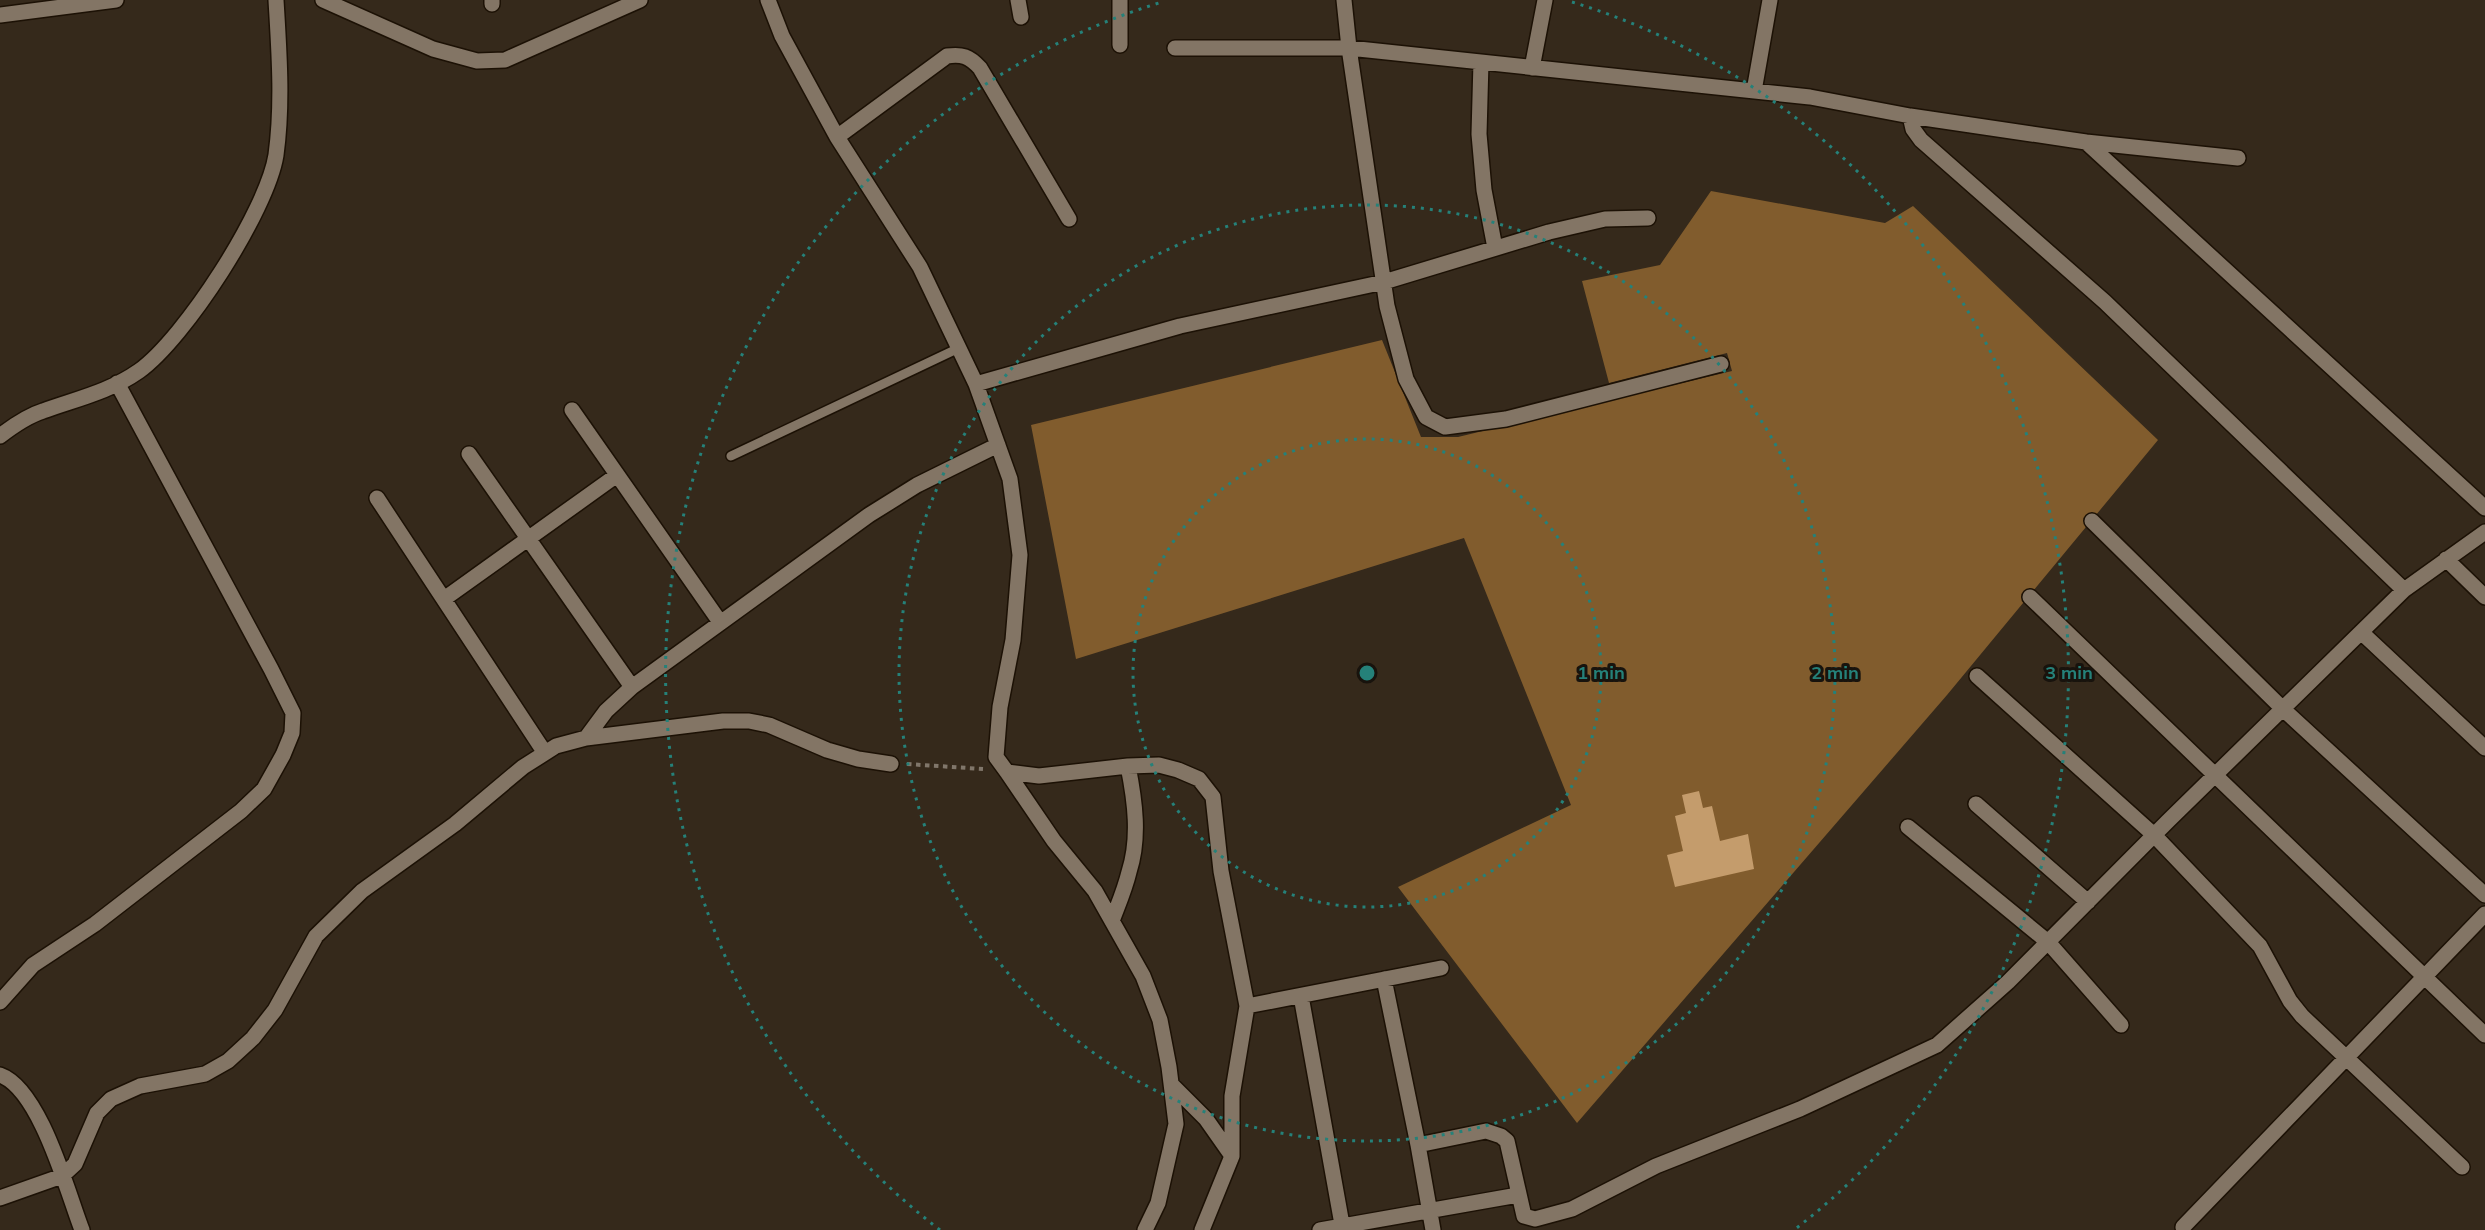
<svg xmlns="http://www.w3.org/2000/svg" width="2485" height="1230" font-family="Mulish,sans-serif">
<rect width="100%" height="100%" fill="#35291b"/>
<path fill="#815c2d" d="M1711,191L1885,223L1913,206L2158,440L1947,695L1577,1123L1398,887L1571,805L1464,538L1076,659L1031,425L1382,340L1421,437H1458L1732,371L1727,353L1609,383L1582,281L1660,265Z"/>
<path fill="#c49c6c" d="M1699,791L1703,808L1712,806L1720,841L1748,834L1754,869L1675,887L1667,855L1683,851L1675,816L1686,813L1682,795Z"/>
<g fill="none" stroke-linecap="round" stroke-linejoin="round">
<defs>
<path id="service" d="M731,456L959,348"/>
<path id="minor" d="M323,0L433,49L477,61L505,60L640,0
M492,0V4
M768,0L782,36L837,137L920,267L976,384L1010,479L1020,555L1013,640L1000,707L996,757L1007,772L1039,776L1128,766L1159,765L1178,770L1199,779L1213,797L1221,871L1247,1006L1232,1096V1156L1202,1230
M1018,0L1021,17
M1120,0V45
M1344,0L1349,48L1387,306L1406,379L1426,417L1445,427L1506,419L1721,364
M0,15L116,0
M1175,48H1349L1810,97L1910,116L2086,142L2485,508
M1481,62L1479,134L1484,190L1495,248
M1532,68L1545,0
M1754,91L1770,0
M1910,116L1913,129L1921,140L2105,302L2404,590
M837,137L947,56C962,54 969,56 980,68L1069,219
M2086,142L2238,158
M976,384L1180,326L1384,282L1549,232L1605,219L1648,218
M572,410L720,622
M0,436C13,426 27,416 43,411C76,399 109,392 139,371C185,338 267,211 276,155C283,103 279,51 276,0
M469,454L632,687
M377,498L545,753
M2092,521L2284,710L2485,895
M2446,559L2485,597
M2030,597L2485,1035
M444,599L617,475
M2361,632L2485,748
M1977,676L2154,835L2260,946L2290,1001L2302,1016L2462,1167
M586,738L606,711L632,687L869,515L917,485L998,445
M1007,772L1054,841L1095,891L1143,976L1160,1020L1169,1067L1176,1124L1158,1203L1145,1230
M1976,804L2088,902
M1908,827L2048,942L2121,1025
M1112,921C1118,905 1125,889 1129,872C1140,838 1135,801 1128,766
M1384,979L1418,1145L1433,1230
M1301,996L1343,1230
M0,1002L33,965L95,924L241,811L264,789L283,755L292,733L293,713L271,669L117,383
M1247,1006L1441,968
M0,1075C40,1089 67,1191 82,1230
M1172,1085L1206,1119L1232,1156
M1418,1145L1486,1131L1501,1136L1507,1141L1524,1216L1535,1219L1572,1209L1656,1166L1800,1109L1937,1045L2008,982L2168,821L2404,590L2485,532
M0,1198L62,1176L75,1164L97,1113L111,1099L140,1086L205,1074L228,1061L253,1038L275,1010L316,936L362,891L455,824L523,767L556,746L586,738L723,721H749L769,725L827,750L858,759L891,764
M2183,1227L2485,914
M1320,1230L1518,1195"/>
</defs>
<use href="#service" stroke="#1c1105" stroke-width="12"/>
<use href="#minor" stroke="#1c1105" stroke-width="18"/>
<path stroke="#80766a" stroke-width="4" stroke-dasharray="4.5 4.5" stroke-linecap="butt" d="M907,764L983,769"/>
<use href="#service" stroke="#837565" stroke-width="9"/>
<use href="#minor" stroke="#837565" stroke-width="15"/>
</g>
<g fill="none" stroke="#258179" stroke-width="3" stroke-dasharray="3 6">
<circle cx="1367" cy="673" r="234"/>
<circle cx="1367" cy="673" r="468"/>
<path d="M940 1230A702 702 0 0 1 1162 2M1572 2A702 702 0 0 1 1794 1230"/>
</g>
<circle cx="1367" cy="673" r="9" fill="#258179" stroke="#18130d" stroke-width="3"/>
<g font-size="18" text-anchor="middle" font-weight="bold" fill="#258179" stroke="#18130d" stroke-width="6" stroke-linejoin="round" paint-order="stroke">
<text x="1601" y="679">1 min</text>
<text x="1835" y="679">2 min</text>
<text x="2069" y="679">3 min</text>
</g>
</svg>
